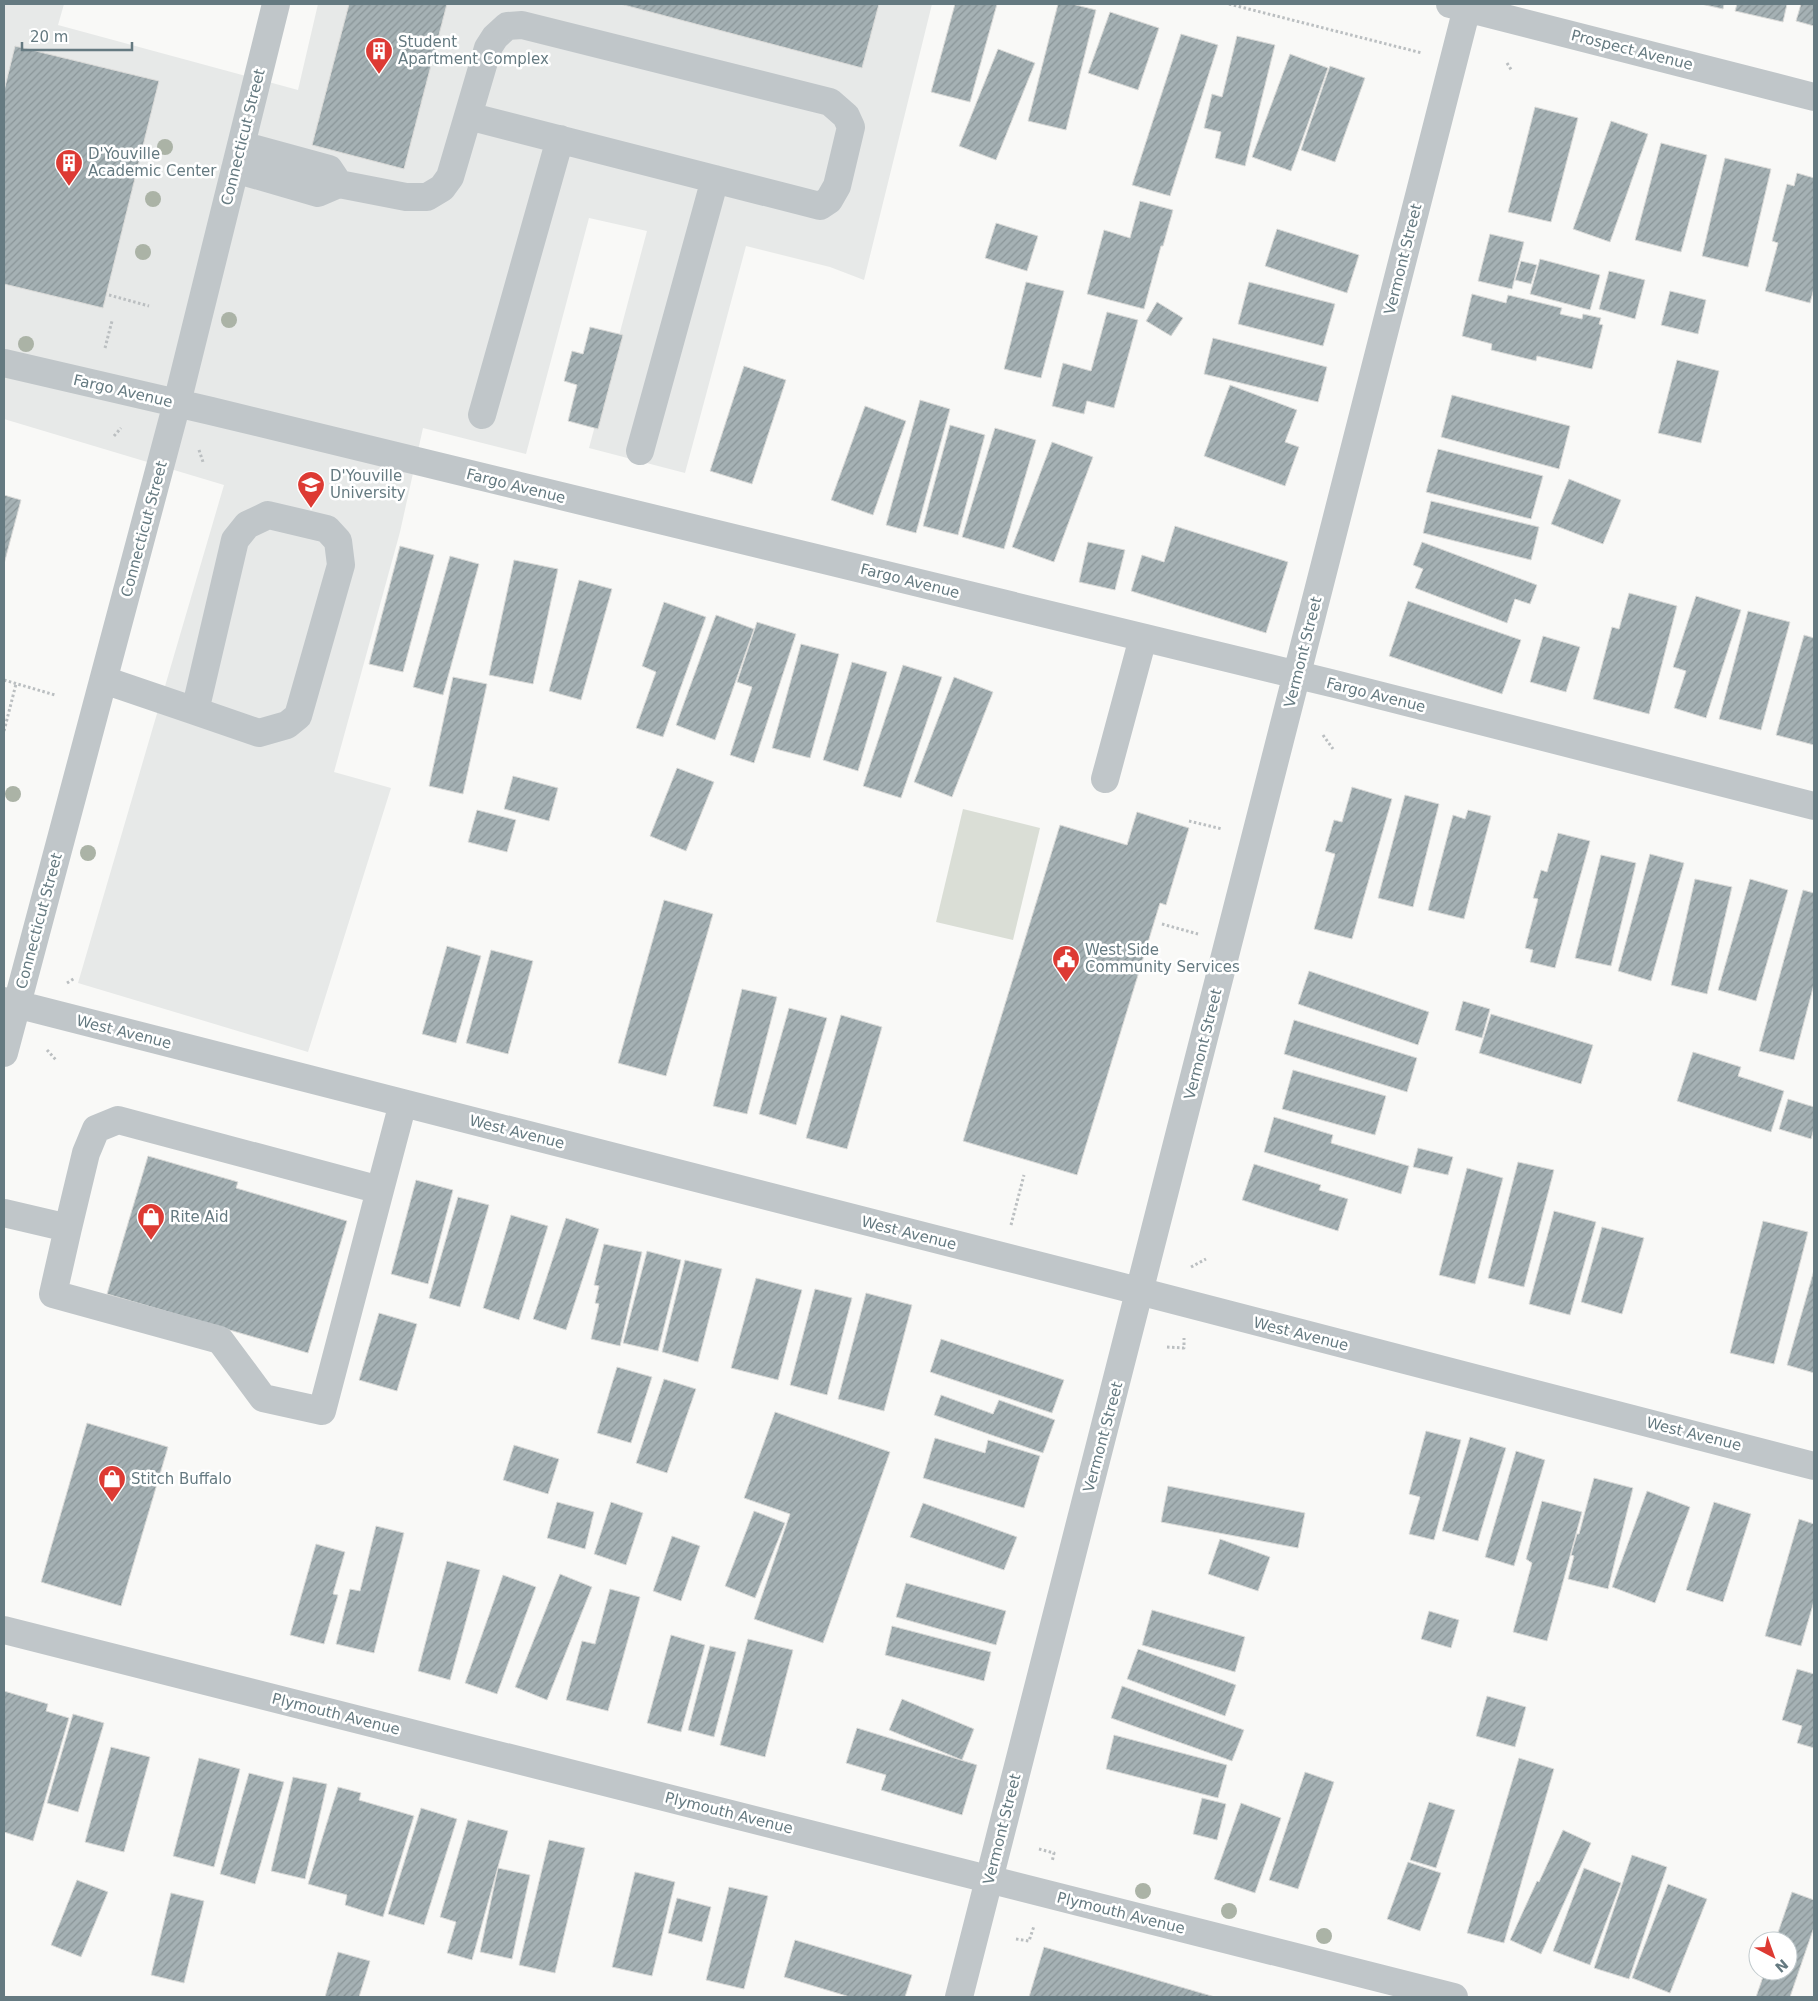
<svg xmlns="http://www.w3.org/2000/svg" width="1818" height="2001" font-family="'DejaVu Sans',sans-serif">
<defs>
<pattern id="building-hatch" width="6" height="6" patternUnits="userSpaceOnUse" patternTransform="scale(1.25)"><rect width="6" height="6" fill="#a5b1b4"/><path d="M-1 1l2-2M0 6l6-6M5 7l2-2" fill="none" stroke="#8a9598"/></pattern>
</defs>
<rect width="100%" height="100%" fill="#f9f9f7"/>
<path fill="#e7e9e8" d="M4,4H64L58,25L298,90L318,4H932L864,280L830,267L746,246L685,473L589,448L647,231L589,218L526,454L423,428L400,532L334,772L391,788L308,1052L78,983L224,485L4,419Z"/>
<path fill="#daded6" d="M963,809L1040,828L1013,940L936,922Z"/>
<path fill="url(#building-hatch)" stroke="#dbdbd9" d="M349,4H447L404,169L312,145Z
M620,4H879L862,68Z
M955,4H997L970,102L931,92Z
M1058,4H1072L1096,10L1066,130L1028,121Z
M1701,4H1724L1723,9Z
M1737,4H1787L1783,22L1735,11Z
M1801,4H1814V26L1796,21Z
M1110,12L1159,28L1138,90L1088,73Z
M1181,34L1218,45L1170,196L1132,185Z
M1237,36L1275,45L1245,166L1215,158L1221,132L1204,128L1212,94L1222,97Z
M15,46L159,81L103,308L4,284V91Z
M998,49L1035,63L996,160L959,146Z
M1290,54L1328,68L1291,171L1252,157Z
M1330,66L1365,78L1335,162L1301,150Z
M1535,107L1578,118L1551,222L1508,212Z
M1611,121L1648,134L1610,242L1573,229Z
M1661,143L1707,155L1681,252L1635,240Z
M1725,158L1771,169L1748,267L1702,256Z
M1797,173L1814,178V288L1810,303L1765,291L1778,243L1772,241L1787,184L1794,186Z
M1140,201L1173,210L1163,246H1161L1144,309L1087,294L1104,230L1130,238Z
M996,223L1038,236L1027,271L985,258Z
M1277,229L1359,255L1347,293L1265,266Z
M1490,234L1524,242L1512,289L1478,281Z
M1540,259L1600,275L1590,310L1530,294Z
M1521,261L1537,265L1531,284L1515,280Z
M1609,271L1645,280L1635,319L1599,309Z
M1026,282L1064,291L1041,378L1004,369Z
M1249,282L1335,304L1323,346L1238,324Z
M1670,291L1706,300L1698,334L1661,325Z
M1472,294L1506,303L1508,295L1562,308L1560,314L1582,319L1583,314L1601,318L1599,324L1603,325L1592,369L1537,356L1536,361L1491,350L1492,344L1462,336Z
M1157,302L1183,318L1171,336L1146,321Z
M1107,312L1138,320L1114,408L1087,401L1084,414L1052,406L1063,363L1091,371Z
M590,327L623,335L598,429L568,421L577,385L564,381L572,351L583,354Z
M1213,338L1327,367L1318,402L1204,374Z
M1677,360L1719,371L1701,443L1658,433Z
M744,366L786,380L752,484L710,471Z
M1230,385L1297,410L1285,442L1299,447L1285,486L1204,456Z
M1452,395L1570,426L1559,469L1441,437Z
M920,400L950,409L916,533L886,525Z
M865,406L906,421L873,515L831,500Z
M950,425L985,435L958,535L923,526Z
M995,428L1036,440L1004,549L962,537Z
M1052,442L1093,457L1054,562L1012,547Z
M1438,449L1543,476L1531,519L1426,492Z
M1569,479L1621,500L1603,544L1551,524Z
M4,495L21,500L4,564Z
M1431,501L1539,527L1531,560L1423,533Z
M1175,526L1288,562L1266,633L1131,591L1142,555L1164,562Z
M1088,542L1125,550L1115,590L1079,582Z
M1422,542L1537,585L1530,604L1515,599L1507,623L1415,588L1423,569L1413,565Z
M400,546L434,555L403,672L369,664Z
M450,556L479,564L443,695L413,687Z
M514,560L558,569L533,684L489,675Z
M579,580L612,589L581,700L549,691Z
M1629,593L1677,606L1649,714L1593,699L1612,627L1619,629Z
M1696,596L1741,610L1706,718L1674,708L1686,671L1673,667Z
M1408,601L1521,640L1502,694L1389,656Z
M664,602L706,617L663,737L636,728L656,672L642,666Z
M1748,611L1790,622L1761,730L1719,719Z
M716,615L754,629L715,740L676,725Z
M757,622L796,634L754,763L730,755L752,687L737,682Z
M1804,635L1814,638V745L1776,735Z
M1543,636L1580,647L1566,692L1530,682Z
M801,644L839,654L810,758L772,748Z
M852,662L887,672L858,771L823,760Z
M903,665L942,677L901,798L863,786Z
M453,677L487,684L463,794L429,786Z
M954,677L993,692L952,797L914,782Z
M677,768L714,782L686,851L650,836Z
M513,776L558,788L549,821L504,809Z
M1352,787L1392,799L1352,939L1314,929L1335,854L1325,851L1334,820L1342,822Z
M1405,795L1439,804L1413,907L1378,898Z
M477,810L516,820L507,852L468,842Z
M1468,810L1491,816L1464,919L1428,910L1453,815L1465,819Z
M1137,812L1189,828L1166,905L1160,903L1077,1175L963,1141L1060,825L1127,845Z
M1558,833L1590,841L1555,968L1530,962L1533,950L1525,948L1538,899L1533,898L1541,870L1547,872Z
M1650,854L1684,863L1651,981L1618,971Z
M1601,855L1636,863L1611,966L1575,958Z
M1695,879L1732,887L1707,994L1671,985Z
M1750,879L1788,890L1756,1001L1718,990Z
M1803,890L1814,893V984L1794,1060L1759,1051Z
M664,900L713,914L666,1076L618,1063Z
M447,946L481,956L456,1043L422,1034Z
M491,950L533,961L508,1054L466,1043Z
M1309,971L1429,1012L1418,1045L1298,1004Z
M742,989L777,997L747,1114L713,1106Z
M1463,1001L1490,1009L1482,1038L1455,1030Z
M789,1008L827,1018L796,1125L759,1114Z
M1491,1014L1593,1045L1581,1084L1479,1053Z
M841,1015L882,1027L847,1149L806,1138Z
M1294,1020L1417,1058L1407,1092L1284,1054Z
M1693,1052L1741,1067L1738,1076L1784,1091L1771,1132L1677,1101Z
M1293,1070L1386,1096L1375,1135L1282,1109Z
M1788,1099L1814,1107V1128L1811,1139L1779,1129Z
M1274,1117L1333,1135L1331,1143L1409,1166L1401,1194L1264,1152Z
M1418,1148L1453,1157L1448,1175L1413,1167Z
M148,1156L238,1182L236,1188L347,1221L308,1353L107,1294Z
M1518,1162L1554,1170L1524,1287L1488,1278Z
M1254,1164L1321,1185L1319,1190L1348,1199L1338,1231L1242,1200Z
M1467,1168L1503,1178L1475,1284L1439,1275Z
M416,1180L453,1190L428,1284L391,1274Z
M458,1197L489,1205L460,1307L429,1298Z
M1554,1211L1596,1222L1570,1315L1529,1304Z
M511,1215L548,1226L519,1320L483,1308Z
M566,1218L599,1229L566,1330L533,1319Z
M1763,1221L1808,1232L1774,1364L1730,1353Z
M1602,1227L1644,1238L1622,1314L1581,1302Z
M604,1244L642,1252L620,1346L591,1339L599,1304L595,1303L599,1286L594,1285Z
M647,1251L681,1260L658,1351L623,1343Z
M685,1260L722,1269L698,1362L662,1352Z
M1814,1270V1373L1787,1365Z
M756,1278L802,1290L778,1380L731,1368Z
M815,1289L852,1298L827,1395L790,1385Z
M866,1293L912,1305L884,1411L838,1399Z
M379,1313L417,1324L397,1391L359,1380Z
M941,1339L1064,1380L1052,1413L930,1372Z
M617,1367L652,1377L631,1443L597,1433Z
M664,1379L696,1389L667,1473L636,1463Z
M941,1395L993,1414L999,1400L1055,1420L1043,1453L934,1415Z
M775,1412L890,1452L823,1643L754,1619L790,1514L744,1498Z
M87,1423L168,1447L121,1606L41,1582Z
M1426,1431L1461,1440L1434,1540L1409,1534L1420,1497L1409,1494Z
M1470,1437L1506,1448L1478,1541L1442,1531Z
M935,1438L985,1453L988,1440L1040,1456L1024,1508L923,1478Z
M514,1445L559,1459L548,1494L503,1480Z
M1516,1451L1545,1460L1514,1566L1485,1557Z
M1594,1478L1633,1488L1608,1589L1568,1579L1574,1556L1571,1555L1577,1534H1579Z
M1168,1486L1305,1513L1298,1548L1161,1522Z
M1647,1491L1690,1507L1655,1603L1612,1587Z
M1542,1501L1582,1512L1547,1641L1513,1632L1532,1563L1526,1559Z
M557,1502L594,1512L585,1549L547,1538Z
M611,1502L643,1513L626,1565L594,1554Z
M1714,1502L1751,1514L1723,1602L1686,1590Z
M923,1503L1017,1537L1004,1570L910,1537Z
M754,1511L785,1523L755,1598L725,1586Z
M1799,1519L1814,1524V1601L1801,1646L1765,1636Z
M376,1526L404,1533L374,1653L336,1644L350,1589L360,1591Z
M672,1536L700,1546L681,1601L653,1591Z
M1220,1539L1270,1557L1258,1591L1208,1574Z
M316,1544L345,1552L333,1594L338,1595L324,1644L290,1635Z
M447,1561L480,1570L450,1680L418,1671Z
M560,1574L592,1587L547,1700L515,1687Z
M503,1575L536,1587L497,1694L465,1683Z
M906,1583L1006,1611L996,1645L896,1617Z
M610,1589L640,1597L608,1711L566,1700L582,1641L595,1644Z
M1152,1610L1245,1637L1235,1672L1142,1645Z
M1429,1611L1459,1620L1451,1648L1421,1639Z
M892,1626L991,1652L984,1681L885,1655Z
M671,1635L705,1645L681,1732L647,1723Z
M748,1639L793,1650L765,1757L720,1745Z
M710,1646L736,1652L714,1737L688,1730Z
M1138,1649L1236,1685L1225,1716L1127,1679Z
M1797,1669L1814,1674V1748L1797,1743L1802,1726L1782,1720Z
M1122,1686L1244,1730L1232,1761L1111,1718Z
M4,1691L48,1704L46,1711L69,1718L33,1841L4,1832Z
M1487,1696L1526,1707L1515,1747L1476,1736Z
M902,1699L974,1729L962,1760L889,1730Z
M73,1714L104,1723L78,1812L47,1803Z
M857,1728L977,1765L962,1815L881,1790L886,1775L846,1763Z
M1114,1735L1227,1765L1218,1798L1106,1769Z
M111,1747L150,1757L124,1852L85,1842Z
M199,1758L240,1769L214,1867L173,1856Z
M1519,1758L1554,1769L1504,1943L1467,1933Z
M1305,1772L1334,1782L1298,1889L1269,1880Z
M249,1773L284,1782L255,1884L220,1874Z
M293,1777L327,1784L305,1879L271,1871Z
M338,1787L361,1793L359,1800L414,1816L383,1917L345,1905L347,1895L308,1884Z
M1202,1798L1226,1804L1217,1840L1193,1834Z
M1429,1802L1455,1810L1436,1868L1410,1860Z
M1241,1803L1281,1818L1255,1893L1214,1879Z
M421,1808L457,1819L424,1925L388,1914Z
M468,1820L508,1831L472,1960L447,1953L456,1922L440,1917Z
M1563,1830L1591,1843L1541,1954L1510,1940L1537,1881L1539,1882Z
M549,1840L585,1848L555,1973L519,1965Z
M1632,1855L1667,1867L1629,1979L1594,1968Z
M1408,1862L1441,1873L1420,1931L1387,1919Z
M498,1868L530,1875L512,1959L480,1952Z
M1584,1868L1621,1883L1590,1965L1553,1951Z
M635,1872L675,1882L652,1976L612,1967Z
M77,1880L108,1892L81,1957L51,1945Z
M1668,1884L1707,1899L1670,1993L1632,1978Z
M729,1887L768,1896L744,1989L706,1980Z
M1792,1892L1814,1900V1927L1790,1997H1756L1765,1971H1788V1941H1775Z
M171,1893L204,1901L184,1983L151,1975Z
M677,1898L711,1907L702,1942L668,1933Z
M795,1940L912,1975L905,1997H850L784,1977Z
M1044,1947L1215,1997H1029Z
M338,1952L370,1961L359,1997H325Z"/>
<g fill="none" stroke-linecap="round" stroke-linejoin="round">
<path stroke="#bbbfc1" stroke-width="3" stroke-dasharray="2.5 2.5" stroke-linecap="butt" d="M1229,4L1422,53
M1507,63L1512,71
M109,295L149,306
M105,348L112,321
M114,436L121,428
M199,450L203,462
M4,680L55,695
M4,731L16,684
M1323,735L1333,749
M1189,821L1222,829
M1162,924L1198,934
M67,983L75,978
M47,1050L56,1060
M1011,1225L1024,1175
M1191,1267L1206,1259
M1167,1347L1184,1348V1338
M1039,1849L1054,1853L1052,1862
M1016,1939L1029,1941L1034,1926"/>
<path stroke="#c0c6c9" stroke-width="28" d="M1450,4L1814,97
M235,169L318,193L339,184L329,169L241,145
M339,184L406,197H427L442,188L450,177L488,48L495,37L507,26L522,25L830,102L846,116L851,127L837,186L829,200L820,206L468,116
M4,363L211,411L1339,685L1814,806
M482,415L560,139
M640,451L715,179
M104,680L195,711L235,540L247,525L268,515L327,529L338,541L341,565L298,716L287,725L259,733L195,711
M1105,779L1143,638
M4,1001L1123,1287L1814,1466
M4,1053L177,403L276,4
M4,1213L68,1228L86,1153L96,1129L118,1120L380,1190L403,1103
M68,1228L53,1294L220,1340L263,1398L322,1411L380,1190
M4,1630L1454,1997
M959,1997L1468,4"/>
</g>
<g fill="#abb3a6">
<circle cx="165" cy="147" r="8"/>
<circle cx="153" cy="199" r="8"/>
<circle cx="143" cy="252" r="8"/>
<circle cx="229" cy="320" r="8"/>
<circle cx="26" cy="344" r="8"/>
<circle cx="13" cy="794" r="8"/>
<circle cx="88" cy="853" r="8"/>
<circle cx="1143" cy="1891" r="8"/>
<circle cx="1229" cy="1911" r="8"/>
<circle cx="1324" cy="1936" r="8"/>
</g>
<defs>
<symbol id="building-pin" viewBox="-11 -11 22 30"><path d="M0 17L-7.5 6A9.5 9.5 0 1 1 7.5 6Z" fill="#dd3a33" stroke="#fff"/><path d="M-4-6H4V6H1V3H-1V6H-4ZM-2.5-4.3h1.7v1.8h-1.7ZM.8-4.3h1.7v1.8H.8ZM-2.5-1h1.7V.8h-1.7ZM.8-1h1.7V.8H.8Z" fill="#fff"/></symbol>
<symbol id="university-pin" viewBox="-11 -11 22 30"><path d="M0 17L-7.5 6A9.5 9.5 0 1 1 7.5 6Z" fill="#dd3a33" stroke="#fff"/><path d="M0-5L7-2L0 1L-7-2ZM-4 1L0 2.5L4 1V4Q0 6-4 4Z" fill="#fff"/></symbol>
<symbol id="civic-pin" viewBox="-11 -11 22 30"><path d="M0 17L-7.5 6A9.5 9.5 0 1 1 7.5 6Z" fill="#dd3a33" stroke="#fff"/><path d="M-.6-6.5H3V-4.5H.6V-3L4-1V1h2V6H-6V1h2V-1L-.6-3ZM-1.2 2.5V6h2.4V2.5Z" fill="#fff"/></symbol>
<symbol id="shop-pin" viewBox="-11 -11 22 30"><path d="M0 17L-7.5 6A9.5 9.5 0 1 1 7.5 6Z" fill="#dd3a33" stroke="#fff"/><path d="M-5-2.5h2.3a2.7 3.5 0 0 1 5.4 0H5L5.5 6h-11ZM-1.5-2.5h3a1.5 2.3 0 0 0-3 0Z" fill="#fff"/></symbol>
</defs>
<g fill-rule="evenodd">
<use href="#building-pin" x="363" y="35" width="32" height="43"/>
<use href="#building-pin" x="53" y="147" width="32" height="43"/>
<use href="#university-pin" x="295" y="469" width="32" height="43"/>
<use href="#civic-pin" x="1050" y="943" width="32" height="43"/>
<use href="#shop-pin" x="135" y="1201" width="32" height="43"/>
<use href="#shop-pin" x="96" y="1463" width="32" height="43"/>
</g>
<g text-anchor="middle" stroke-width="5" stroke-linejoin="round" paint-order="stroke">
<g font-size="15" fill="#657a81" stroke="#fff" text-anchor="start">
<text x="398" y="47">Student<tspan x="398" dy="17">Apartment Complex</tspan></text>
<text x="88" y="159">D'Youville<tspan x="88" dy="17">Academic Center</tspan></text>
<text x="330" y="481">D'Youville<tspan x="330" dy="17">University</tspan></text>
<text x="1085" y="955">West Side<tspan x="1085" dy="17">Community Services</tspan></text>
<text x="170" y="1222">Rite Aid</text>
<text x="131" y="1484">Stitch Buffalo</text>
</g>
<g font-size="15" fill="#657a81" stroke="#fff">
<text transform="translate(1632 50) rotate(14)" y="5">Prospect Avenue</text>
<text transform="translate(243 137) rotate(-76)" y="5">Connecticut Street</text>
<text transform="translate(1403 259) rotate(-76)" y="5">Vermont Street</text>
<text transform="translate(123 391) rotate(13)" y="5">Fargo Avenue</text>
<text transform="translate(516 486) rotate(14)" y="5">Fargo Avenue</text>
<text transform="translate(144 529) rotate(-75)" y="5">Connecticut Street</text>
<text transform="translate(910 581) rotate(14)" y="5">Fargo Avenue</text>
<text transform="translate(1303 652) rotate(-76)" y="5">Vermont Street</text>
<text transform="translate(1376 695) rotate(14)" y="5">Fargo Avenue</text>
<text transform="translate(39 921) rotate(-75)" y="5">Connecticut Street</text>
<text transform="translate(124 1032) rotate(14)" y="5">West Avenue</text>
<text transform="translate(1203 1044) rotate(-76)" y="5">Vermont Street</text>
<text transform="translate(517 1132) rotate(14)" y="5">West Avenue</text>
<text transform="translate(909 1233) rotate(14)" y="5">West Avenue</text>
<text transform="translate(1301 1334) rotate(14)" y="5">West Avenue</text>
<text transform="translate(1694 1434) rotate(14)" y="5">West Avenue</text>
<text transform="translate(1103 1437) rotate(-75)" y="5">Vermont Street</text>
<text transform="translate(336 1714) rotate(14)" y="5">Plymouth Avenue</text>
<text transform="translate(729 1813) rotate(14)" y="5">Plymouth Avenue</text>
<text transform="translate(1002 1829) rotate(-76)" y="5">Vermont Street</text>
<text transform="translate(1121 1913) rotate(14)" y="5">Plymouth Avenue</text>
</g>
</g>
<rect width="1818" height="2001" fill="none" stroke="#657a81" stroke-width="10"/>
<g transform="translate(1773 1956) rotate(139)"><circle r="24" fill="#ffffff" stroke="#c1cacd"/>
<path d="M0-4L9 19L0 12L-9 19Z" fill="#dd3a33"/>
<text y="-8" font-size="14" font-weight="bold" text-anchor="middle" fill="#657a81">N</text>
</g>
<path d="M22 42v8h110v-8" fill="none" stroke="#657a81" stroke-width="2.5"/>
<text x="30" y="42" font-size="15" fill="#657a81" stroke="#ffffff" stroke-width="4" paint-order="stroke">20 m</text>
</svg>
